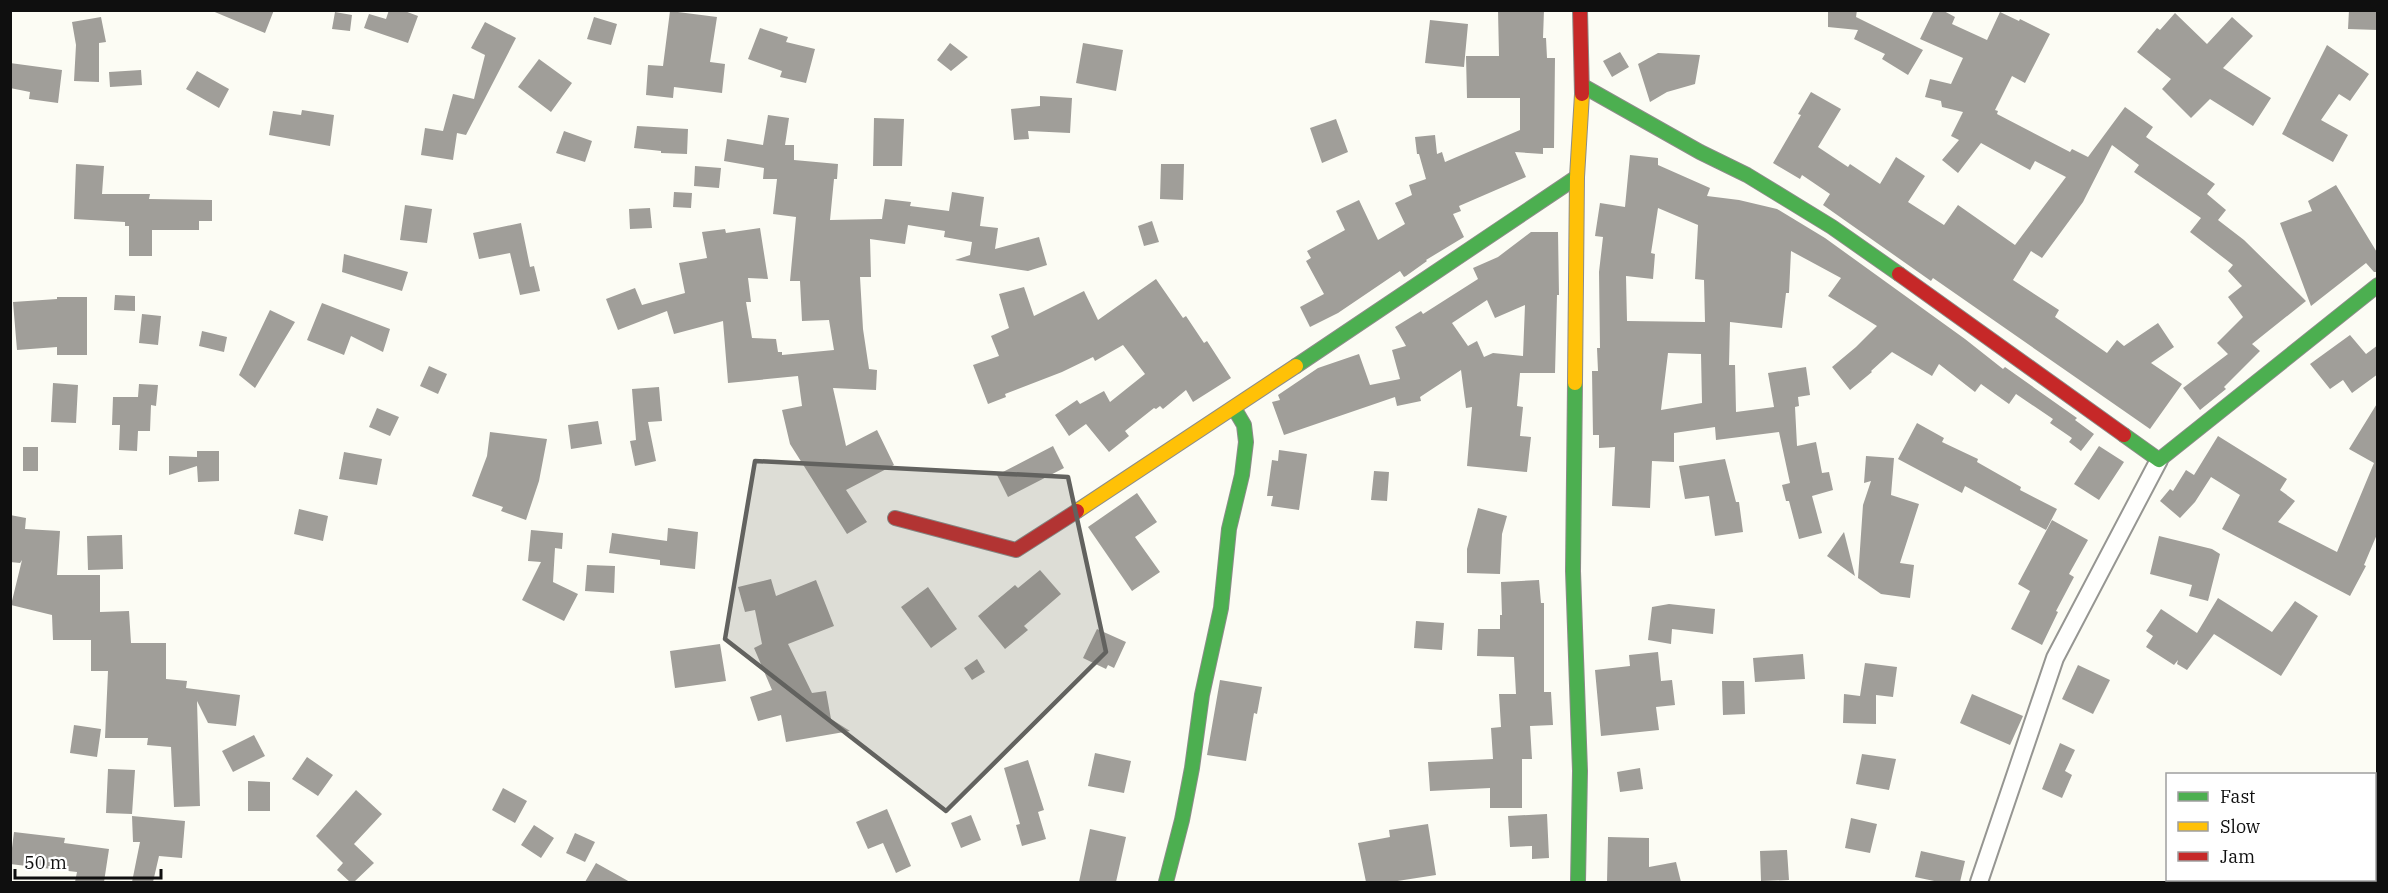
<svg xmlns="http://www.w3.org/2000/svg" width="2388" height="893" font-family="'IBM Plex Serif',serif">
<rect width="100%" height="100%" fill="#fcfcf4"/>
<path fill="#a09e99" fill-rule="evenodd" d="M210,10H274L265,33Z
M389,10H402L418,16L408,43L364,28L369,14L386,19Z
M1498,10H1544L1543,38H1546L1547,58H1555L1554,148H1543V154L1515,152L1526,177L1459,206L1461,211L1453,214L1464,237L1426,260L1427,261L1406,276L1404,277L1400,271L1338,313L1310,327L1300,307L1324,294L1306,261L1311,258L1307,251L1345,230L1336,211L1359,200L1378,240L1405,224L1395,203L1412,195L1409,185L1426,179L1419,154H1417L1415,137L1435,135L1437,154L1442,152L1445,162L1520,130V98H1467L1466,56H1499Z
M1828,10H1857L1856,17L1923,50L1908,75L1882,59L1885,54L1854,39L1858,30L1828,27Z
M1934,10H1942L1955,17L1952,24L1987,40L2000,12L2019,21L2020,19L2050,34L2025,83L2012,76L1995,110L1998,111L1997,114L2070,152L2072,149L2088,157L2125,107L2153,127L2146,137L2215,184L2207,194L2226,210L2218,220L2244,240L2306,301L2252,344L2260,351L2224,387L2226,389L2200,410L2183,388L2228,354L2217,343L2243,317L2228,297L2242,286L2228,271L2233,265L2190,232L2201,218L2134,172L2139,165L2112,145L2083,202L2042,258L2031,251L2013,280L2059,310L2055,317L2107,353L2117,340L2124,346L2158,323L2174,347L2151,363L2182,384L2150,429L1933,278L1931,281L1823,205L1830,194L1802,175L1800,179L1773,163L1801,115L1798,114L1811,92L1841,109L1818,147L1848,167L1850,164L1880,184L1896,157L1925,176L1908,202L1944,225L1958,205L2015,245L2066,177L2035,161L2030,170L1981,143L1958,173L1942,160L1959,140L1951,136L1963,112L1942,107L1941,101L1925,97L1930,79L1951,84L1963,58L1920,39Z
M2349,10H2378V30L2348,29Z
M670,11L717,17L710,62L725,64L722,93L674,87L673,98L646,95L648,65L663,66Z
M335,12L352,15L350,31L332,29Z
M2175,13L2207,44L2232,17L2253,36L2223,68L2271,98L2253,126L2210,99L2191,118L2162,89L2171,79L2137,52L2157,28L2160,30Z
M101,17L106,42L99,43V82L74,81L76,45L72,22Z
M594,17L617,24L611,45L587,39Z
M1430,20L1468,24L1464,67L1425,63Z
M485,22L516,38L466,135L457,133L453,160L421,155L425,128L443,131L453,94L474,99L485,55L471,48Z
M760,28L788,37L786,42L815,49L806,83L780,77L782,71L748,59Z
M950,43L968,57L951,71L937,60Z
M1083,43L1123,50L1116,91L1076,83Z
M2327,45L2369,74L2350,101L2339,94L2321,120L2348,135L2333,162L2282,134Z
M1620,52L1629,67L1612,77L1603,61Z
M1658,53L1700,55L1695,84L1667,92L1650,102L1638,64Z
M539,59L572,83L551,112L518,87Z
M10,63L62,70L58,103L29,99L30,92L10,88Z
M141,70L142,85L110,87L109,72Z
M197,71L229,89L219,108L186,89Z
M1040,96L1072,98L1070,133L1028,131L1029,139L1014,140L1011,109L1040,106Z
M302,110L334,115L330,146L269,135L273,111L301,115Z
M768,115L789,118L785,145H794V160L838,164L837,179H834L830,220L882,219L885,199L911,202L910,206L949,211L952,192L984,197L980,226L998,228L995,249L1039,237L1047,265L1028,271L955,260L970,255L972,242L944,237L945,231L908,225L905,244L870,239L871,277H860L863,329L869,369L877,370L876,390L833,388L846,446L877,430L894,465L846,490L867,522L847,534L790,444L782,410L802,406L798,376L728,383L723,321L674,334L667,311L618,330L606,299L635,288L642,305L685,293L679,263L707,258L702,232L725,229L726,233L760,228L768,279L748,278L751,302H746L752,338L776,339L778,352H782V355L834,350L829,320L802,321L800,281H790L796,217L773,214L777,179H763L764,168L724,161L727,139L763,145Z
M874,118L904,119L902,166H873Z
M1336,119L1348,152L1322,163L1310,128Z
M637,126L688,129L687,154L661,153V151L634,148Z
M564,131L592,141L585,162L556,153Z
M1630,155L1658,158V165L1710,188L1707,196L1739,200L1777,209L1825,238L1965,339L2003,369L2005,367L2077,418L2075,420L2094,434L2081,451L2069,442L2072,438L2050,423L2053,419L2016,394L2009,404L1981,384L1975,392L1939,364L1932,376L1892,352L1871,371L1872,372L1850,390L1832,367L1856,347L1877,326L1828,296L1841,278L1791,251L1789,293H1786L1782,328L1730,322L1729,365H1735L1736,412L1774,407L1768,373L1806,367L1810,395L1798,397L1799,406L1795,407L1797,446L1816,442L1822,473L1829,472L1833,490L1812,496L1822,533L1799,539L1789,501H1786L1782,485L1790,483L1779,432L1716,440L1715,427L1674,433V462L1652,461L1650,508L1612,506L1615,447L1599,448V435H1593L1592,371H1598L1597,348H1600L1599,272L1603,237L1595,236L1600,203L1625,207ZM1658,208L1698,225L1695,279L1704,280L1705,322L1627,321L1626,276L1653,279L1655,254L1651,253ZM1668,353L1701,354L1702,403L1661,410Z
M76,164L104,166L102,194H150L149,199L212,200V221H199V230H152V256H129V226H125V222L74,219Z
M1161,164H1184L1183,200L1160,199Z
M695,166L721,168L719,188L694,186Z
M2336,185L2378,254V272H2374L2366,263L2311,306L2280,223L2312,211L2308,201Z
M674,192L692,193L691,208L673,207Z
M405,205L432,209L427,243L400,240Z
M650,208L652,228L630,229L629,209Z
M1152,221L1159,242L1144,246L1138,226Z
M521,223L530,267L534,266L540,291L520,295L510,253L479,259L473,233Z
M1531,232H1558L1559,295H1557L1555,373H1520L1517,406L1523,407L1520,436L1531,437L1527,472L1467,466L1472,407L1466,408L1461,370L1420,397L1421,401L1397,406L1395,397L1284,435L1272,402L1280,400L1278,395L1318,368L1359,354L1370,385L1400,379L1392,350L1406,346L1395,327L1421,311L1423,314L1478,279L1473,268L1498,257ZM1487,300L1495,318L1525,305L1523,356L1493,353L1484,357L1477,341L1468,346L1452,323Z
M344,254L408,272L402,291L342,272Z
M1156,279L1183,318L1186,316L1204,343L1207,341L1231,378L1193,402L1186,390L1163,409L1160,406L1156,409L1154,408L1125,431L1129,436L1109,452L1086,424L1069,436L1055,415L1077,400L1080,404L1104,391L1110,402L1145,374L1123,345L1095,361L1093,357L1062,372L1005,394L1006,397L988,404L973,365L999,356L991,336L1009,328L999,294L1024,287L1034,316L1084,291L1098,320Z
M115,295L135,296V311L114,310Z
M57,297H87V355H57V347L17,350L13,302L57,299Z
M322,303L390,329L383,352L351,336L344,355L307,340Z
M270,310L295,322L255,388L239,375Z
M142,314L161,316L158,345L139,343Z
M202,331L227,337L224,352L199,346Z
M2350,335L2366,354L2378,345V374L2352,393L2343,380L2330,389L2310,364Z
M429,366L447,374L438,394L420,386Z
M53,383L78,385L76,423L51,422Z
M139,384L158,385L156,406L151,405L150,431H138L137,451L119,450L120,425H112L113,397H138Z
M659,387L662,421L648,422L656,461L635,466L630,441L636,440L632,389Z
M2378,402V532L2364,565L2366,566L2350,596L2222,529L2240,495L2211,477L2195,502L2180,518L2160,501L2170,489L2173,491L2186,470L2194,475L2218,436L2287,479L2280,490L2295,501L2278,522L2337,552L2374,463L2349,449Z
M377,408L399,417L390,436L369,427Z
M598,421L602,444L571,449L568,425Z
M1917,423L1944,438L1942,442L1978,459L1977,462L2021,487L2020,490L2057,509L2046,530L1965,486L1962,493L1898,459Z
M490,432L547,439L539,481L526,520L501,511L503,507L472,496L487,456Z
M1053,446L1064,468L1008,497L997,475Z
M2099,446L2124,462L2099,500L2074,484Z
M23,447H38V471H23Z
M1279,450L1307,454L1299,510L1271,506L1273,496H1267L1272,460L1278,461Z
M197,451H219V481L198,482L197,466L169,475V456L197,457Z
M344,452L382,459L377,485L339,479Z
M1866,456L1894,458L1891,495L1919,504L1900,563L1914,565L1910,598L1881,594L1858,578L1863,505L1871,481L1864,483Z
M1725,459L1736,502H1739L1743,532L1715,536L1709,496L1685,499L1679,466Z
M1374,471L1389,472L1387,501L1371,500Z
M1137,493L1157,522L1135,537L1160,572L1132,591L1088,527Z
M1478,508L1507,516L1502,534L1500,574L1467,573V549Z
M299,509L328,516L323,541L294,534Z
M10,515L26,518L25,529L60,531L57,575H100V612L129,611L131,643H166V679L187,681L186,688L240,695L236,726L208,723L197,701L200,806L174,807L171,747L147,745L148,738H105L108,671H91V640H53L52,615L11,605L22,560L20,563L10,562Z
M2052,520L2088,540L2069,574L2074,577L2056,611L2058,612L2042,645L2011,629L2030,591L2018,584Z
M668,528L698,532L695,569L660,565V560L609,553L612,533L667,541Z
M531,530L563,533L562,549L555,548L553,582L578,594L564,621L522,600L541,562L528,561Z
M1844,532L1855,576L1827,556Z
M122,535L123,569L88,570L87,536Z
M2159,536L2212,549L2220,554L2208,601L2189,596L2192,585L2150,574Z
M587,565L615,566L614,593L585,591Z
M1040,570L1061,594L1024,626L1028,630L1005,649L978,616L1015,585L1018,588Z
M771,579L776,596L816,580L834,626L788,644L812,693L826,691L831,719L850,731L786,742L781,715L758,721L750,697L772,690L754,648L762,644L755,610L745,612L738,587Z
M1539,580L1541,603H1544V692H1551L1553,725L1530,726L1532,759H1522V808H1490V788L1430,791L1428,762L1493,759L1491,728L1501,727L1499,694H1516L1514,657L1477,656L1478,629H1500V615H1502L1501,582Z
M928,587L957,629L931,648L901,607Z
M2218,598L2272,632L2295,601L2318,616L2281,676L2214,634L2187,670L2177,664L2178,660L2174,665L2146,647L2153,636L2146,631L2161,609L2197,633Z
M1669,604L1715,609L1713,634L1672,629L1671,644L1648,640L1652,607Z
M1416,621L1444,623L1442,650L1414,648Z
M1097,629L1126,642L1114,668L1108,665L1106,669L1083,658Z
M720,644L726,681L675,688L670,651Z
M1658,652L1661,681L1672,680L1675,705L1656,707L1659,730L1601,736L1595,670L1630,666L1629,655Z
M1803,654L1805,679L1755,682L1753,658Z
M977,659L985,672L972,680L964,668Z
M1865,663L1897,667L1893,697L1876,695V724L1843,723L1844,694L1860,696Z
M2078,665L2110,680L2093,714L2062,699Z
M1220,680L1262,687L1257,714L1254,713L1246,761L1207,755Z
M1722,681H1744L1745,714L1723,715Z
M1972,694L2023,716L2010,745L1960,723Z
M74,725L101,729L97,757L70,753Z
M254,735L265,756L233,772L222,751Z
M2060,743L2075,750L2065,771L2072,775L2062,798L2042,789Z
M1095,753L1131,761L1124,793L1088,786Z
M1862,754L1896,759L1889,790L1856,784Z
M307,757L333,775L318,796L292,779Z
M1028,760L1044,810L1038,812L1046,839L1022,846L1016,825L1020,824L1004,768Z
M1640,768L1643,789L1620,792L1617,772Z
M108,769L135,770L132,814L106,813Z
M248,781L270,782V811H248Z
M503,788L527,801L515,823L492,810Z
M356,790L382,814L354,844L374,863L354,882H350L337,870L343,863L316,836Z
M887,809L911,866L896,873L883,843L868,849L856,822Z
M1547,814L1549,858L1532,859V846L1510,847L1508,816Z
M971,815L981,840L961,848L951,823Z
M132,816L185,821L182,858L159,856L153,882H132L140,842H133Z
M1851,818L1877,824L1870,853L1845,848Z
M1428,824L1436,875L1391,882H1366L1358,843L1390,837L1389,830Z
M534,825L554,838L541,858L521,845Z
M1090,829L1126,837L1116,882H1079Z
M14,832L65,838L64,843L109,849L104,882H75L77,872L10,864Z
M575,833L595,842L585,862L566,853Z
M1608,837L1649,838V867L1676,862L1681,882H1607Z
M1787,850L1789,880L1761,881L1760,851Z
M1921,851L1965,861L1960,882H1939L1915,877Z
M596,863L630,882H585Z"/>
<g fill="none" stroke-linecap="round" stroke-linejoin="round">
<defs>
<path id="street" d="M1979,882L2055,658L2159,460"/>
<path id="fast" d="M1583,86L1700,152L1747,175L1832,227L1899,274
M1296,366L1577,177
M1575,383L1573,571L1580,771L1578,882
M2124,435L2159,460L2378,285
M1166,882L1182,820L1192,768L1202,695L1221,608L1229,529L1242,475L1246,442L1244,425L1234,408"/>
<path id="slow" d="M1575,383L1577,177L1582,94
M1077,511L1296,366"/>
<path id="jam" d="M1580,10L1582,94
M1899,274L2124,435
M895,518L1016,550L1077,511"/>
</defs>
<use href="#street" stroke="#969692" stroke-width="20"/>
<use href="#fast" stroke="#8c8c89" stroke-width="16"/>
<use href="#slow" stroke="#8c8c89" stroke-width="16"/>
<use href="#jam" stroke="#8c8c89" stroke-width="16"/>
<use href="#street" stroke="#fffffd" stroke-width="16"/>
<use href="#fast" stroke="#4caf50" stroke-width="14"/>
<use href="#slow" stroke="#ffc107" stroke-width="14"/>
<use href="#jam" stroke="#c62828" stroke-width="14"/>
</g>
<path fill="#62625f" fill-opacity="0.2" stroke="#62625f" stroke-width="4.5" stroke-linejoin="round" d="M755,461L1068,477L1106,652L946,811L725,639Z"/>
<rect width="2388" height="893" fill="none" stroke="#0f0f0f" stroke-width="24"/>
<rect x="2166" y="773" width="210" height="108" fill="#ffffff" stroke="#9f9f9f" stroke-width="1.5"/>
<rect x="2178" y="792" width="30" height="9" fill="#4caf50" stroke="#9f9f9f" stroke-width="1.5"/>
<text x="2220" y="803" font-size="18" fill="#0f0f0f">Fast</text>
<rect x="2178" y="822" width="30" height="9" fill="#ffc107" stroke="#9f9f9f" stroke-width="1.5"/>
<text x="2220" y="833" font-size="18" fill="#0f0f0f">Slow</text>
<rect x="2178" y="852" width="30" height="9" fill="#c62828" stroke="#9f9f9f" stroke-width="1.5"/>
<text x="2220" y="863" font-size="18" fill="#0f0f0f">Jam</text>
<path d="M15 869v9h146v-9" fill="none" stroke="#0f0f0f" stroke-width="3"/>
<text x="24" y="869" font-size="18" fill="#0f0f0f" stroke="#ffffff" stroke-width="4.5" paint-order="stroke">50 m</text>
</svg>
